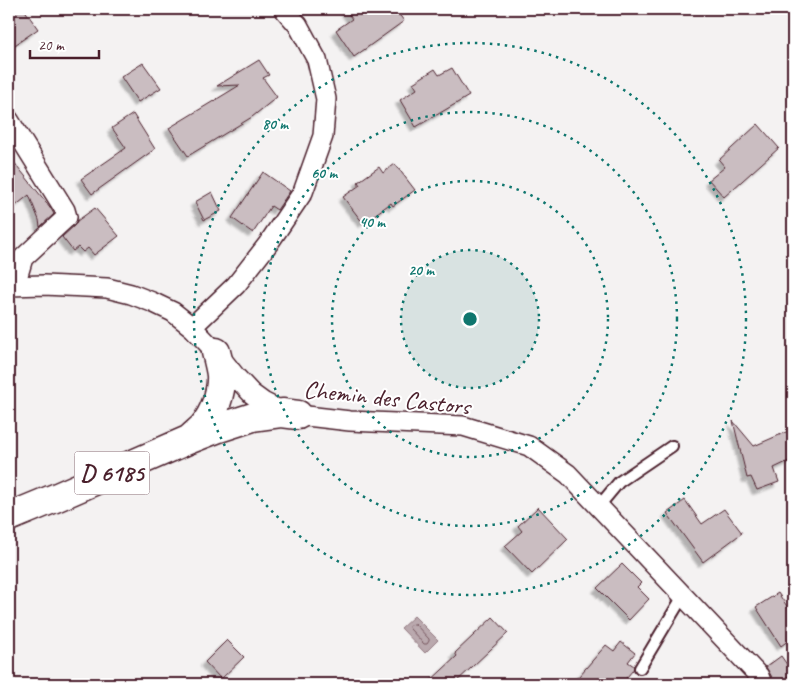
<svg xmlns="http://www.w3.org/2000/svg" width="802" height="693" font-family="Caveat,sans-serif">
<defs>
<filter id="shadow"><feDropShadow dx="-4.5" dy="4.5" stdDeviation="1" flood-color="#0004"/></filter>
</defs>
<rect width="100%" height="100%" fill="#f4f2f2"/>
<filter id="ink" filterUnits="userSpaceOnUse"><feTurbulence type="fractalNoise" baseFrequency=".02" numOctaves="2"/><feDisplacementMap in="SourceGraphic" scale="10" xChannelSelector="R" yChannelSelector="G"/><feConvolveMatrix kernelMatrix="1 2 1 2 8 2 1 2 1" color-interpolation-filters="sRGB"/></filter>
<g filter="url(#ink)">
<path fill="#baa9ae" stroke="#8d727a" d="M414,616L438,640L425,653L401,628Z"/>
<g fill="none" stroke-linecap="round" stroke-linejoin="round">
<path stroke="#77565f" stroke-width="1" d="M413,624H415L429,639V641L427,644H424L410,629L409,627Z"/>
</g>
<path fill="#cabdc1" stroke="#4a1f2b" filter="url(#shadow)" d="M9,9H24L38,29L9,49Z
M345,9H395L404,21L354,57L336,30L352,19Z
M259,60L269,75L263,78L277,97L252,117L188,156L169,128L240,85L217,86Z
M143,63L161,88L138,102L121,77Z
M452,68L469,96L416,127L400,100L417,89L413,83L435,69L439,75Z
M133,114L155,149L92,194L81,179L126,148L112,128Z
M758,124L779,148L724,197L709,180L725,167L719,160Z
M9,156L50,207L54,214L40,227L39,220L29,195L9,211Z
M395,164L415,190L393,206L391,203L363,223L343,197L360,185L358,182L379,167L383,173Z
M263,172L290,191L277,210L271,206L253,233L232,218Z
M212,192L221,211L204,220L195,202Z
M95,208L119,236L94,255L88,248L83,252L78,247L73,251L62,237L75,225L77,221Z
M733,421L754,446L793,429V459L774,468L779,482L757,490L751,477L747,478Z
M685,500L702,524L724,509L742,533L703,562L667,513Z
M538,507L568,539L532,574L505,546L522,531L518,526Z
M622,564L641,583L637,587L649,599L629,620L597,588Z
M778,593L793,615V637L781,646L756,607Z
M493,617L508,633L454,684H427L457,656L455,653Z
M227,640L244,657L221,679L205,662Z
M621,642L635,653L628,662L634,666L633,670L621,684H572L606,645L614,651Z
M781,656L793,673L776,684L766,667Z"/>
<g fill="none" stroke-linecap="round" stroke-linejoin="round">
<defs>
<path id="service" d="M599,506L619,482L672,446
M640,668L683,596"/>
<path id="minor" d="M9,120L65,210L67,217L23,258L15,285
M9,286L44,285L107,288L131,294L152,302L173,312L192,327L216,352L236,377L252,394L263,402L277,409L298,415L350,421L463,426L529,446L568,474L759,676L762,684
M192,327L236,285L268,244L303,192L323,136L326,99L317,60L298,25L284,9"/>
<path id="trunk" d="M191,438C195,434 199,431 203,427C214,414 222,392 221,375C220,367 218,360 216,352
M9,517L55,498L188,440L216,429L253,417L282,413L298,415"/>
</defs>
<use href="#service" stroke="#4a1f2b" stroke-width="14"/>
<use href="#minor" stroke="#4a1f2b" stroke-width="22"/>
<use href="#trunk" stroke="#4a1f2b" stroke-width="31"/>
<use href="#service" stroke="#fff" stroke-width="10"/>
<use href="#minor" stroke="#fff" stroke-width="19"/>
<use href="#trunk" stroke="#fff" stroke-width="28"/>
</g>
</g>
<circle cx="470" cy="319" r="69" fill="#0f766e" fill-opacity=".12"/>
<g fill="none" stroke="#0f766e" stroke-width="2.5" stroke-dasharray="2.5 5">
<circle cx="470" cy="319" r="69"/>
<circle cx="470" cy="319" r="138"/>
<circle cx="470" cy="319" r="207"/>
<circle cx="470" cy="319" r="276"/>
</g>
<g text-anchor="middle" stroke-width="4" stroke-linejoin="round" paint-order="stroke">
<rect fill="#fff" stroke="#80626b" stroke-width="1" x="74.5" y="451.5" width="75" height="43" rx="4"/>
<g font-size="24" font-weight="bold" fill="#4a1f2b">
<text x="112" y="481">D 6185</text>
</g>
<g font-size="25" fill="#4a1f2b" stroke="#fff">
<text transform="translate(387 397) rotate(6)" y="9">Chemin des Castors</text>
</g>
</g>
<circle cx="470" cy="319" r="8" fill="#0f766e" stroke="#fff" stroke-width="2.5"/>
<g font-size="15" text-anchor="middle" font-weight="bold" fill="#0f766e" stroke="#fff" stroke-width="4" stroke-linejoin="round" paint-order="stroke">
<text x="275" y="129">80 m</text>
<text x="324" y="178">60 m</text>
<text x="372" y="227">40 m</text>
<text x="421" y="275">20 m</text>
</g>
<rect width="802" height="693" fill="none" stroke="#fff" stroke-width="30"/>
<rect x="15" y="15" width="772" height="663" fill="none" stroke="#4a1f2b" stroke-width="2" filter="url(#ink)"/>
<path d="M30 50v8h69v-8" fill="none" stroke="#4a1f2b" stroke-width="2.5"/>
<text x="38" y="50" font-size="15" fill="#4a1f2b" stroke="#ffffff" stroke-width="4" paint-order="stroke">20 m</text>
</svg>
